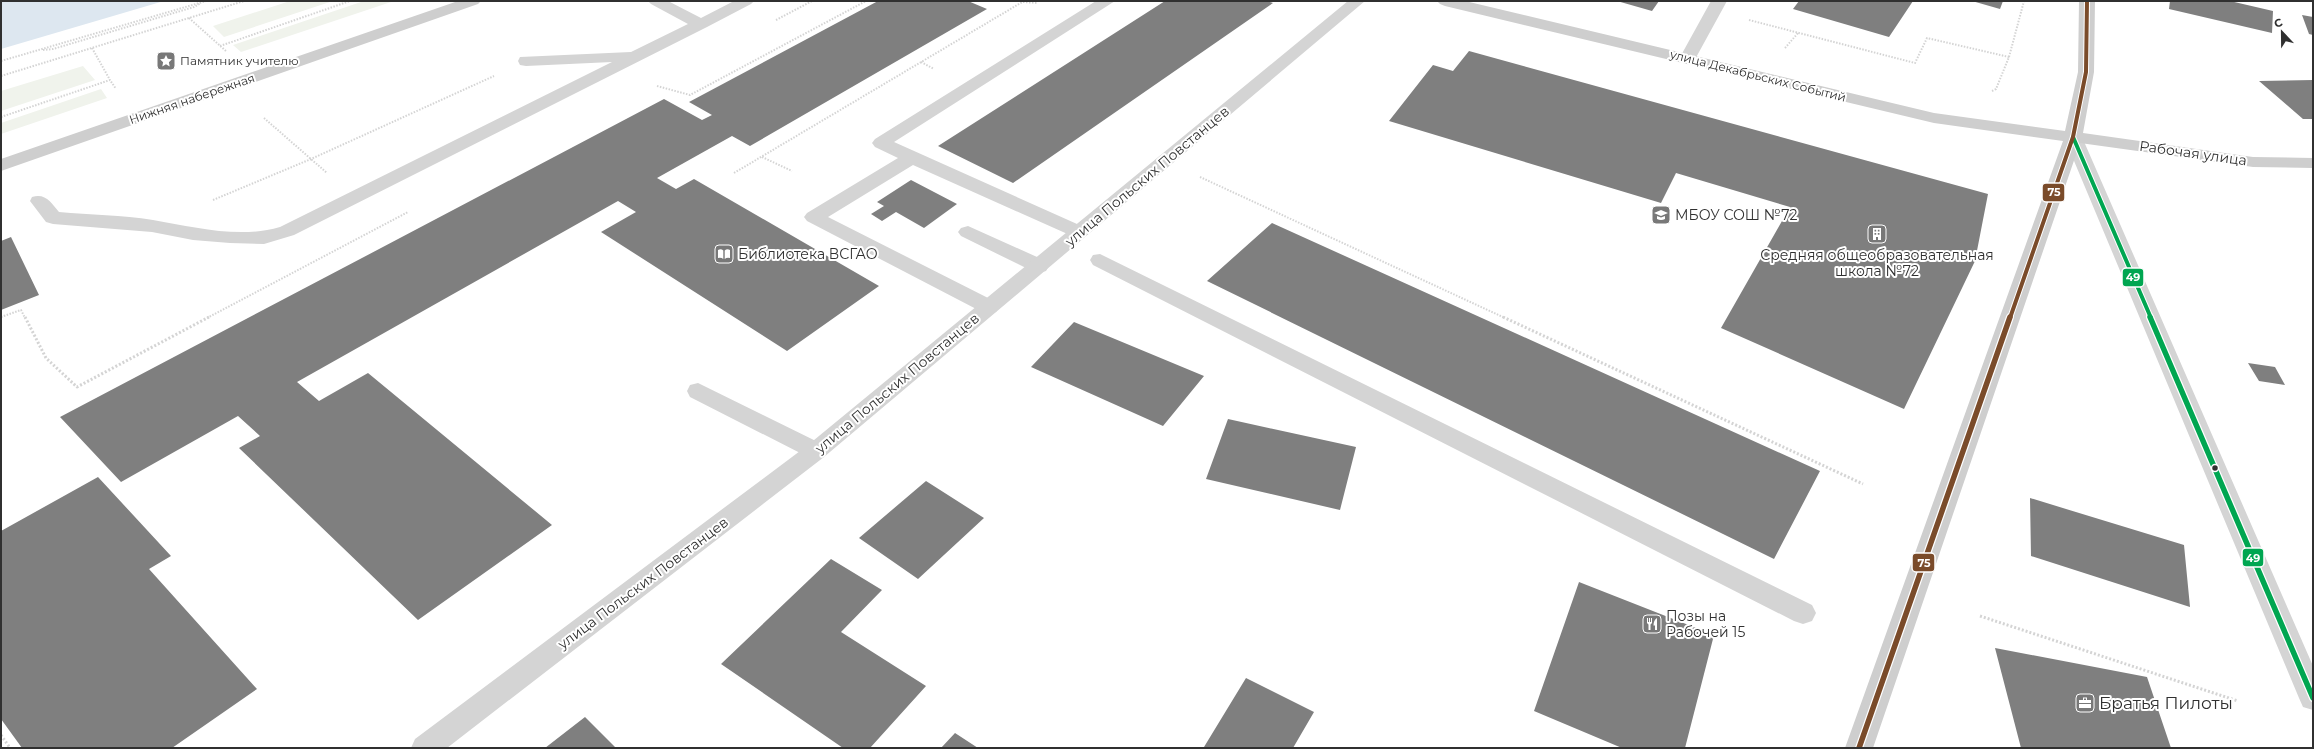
<svg xmlns="http://www.w3.org/2000/svg" width="2314" height="749" font-family="Montserrat,sans-serif">
<rect width="100%" height="100%" fill="#fff"/>
<path fill="#f0f3ec" d="M290,1H333L224,37L213,26Z
M364,1H394L241,52L233,45Z
M83,66L95,80L1,111V91Z
M101,89L107,98L1,134V123Z"/>
<path fill="#dde7f0" d="M1,1H164L1,49Z"/>
<path fill="#7f7f7f" d="M878,1H968L987,9L750,146L732,136L657,178L676,189L694,179L879,286L787,351L601,232L636,212L618,201L297,382L319,401L368,373L552,525L418,620L239,448L260,436L238,416L121,482L60,417L664,99L702,120L712,115L689,102Z
M1165,1H1267L1273,3L1013,183L938,146Z
M1617,1H1659L1652,11Z
M1799,1H1913L1889,37L1793,9Z
M1972,1H2003L2000,9Z
M2170,1H2230L2273,11L2272,33L2169,9Z
M2302,15L2313,17V35L2309,34Z
M1469,51L1988,194L1975,261L1904,409L1721,328L1790,207L1676,173L1661,203L1389,121L1433,65L1453,71Z
M2313,80V119H2303L2259,81Z
M911,180L957,204L924,228L896,212L882,221L871,214L884,206L877,202Z
M1272,223L1820,471L1774,559L1207,281Z
M11,237L39,295L1,310V241Z
M1074,322L1204,376L1163,426L1031,367Z
M2248,363L2275,367L2285,385L2259,381Z
M1228,419L1356,447L1340,510L1206,479Z
M98,477L171,556L149,569L257,689L172,748H22L1,719V531Z
M926,481L984,518L918,579L859,538Z
M2030,498L2184,545L2190,607L2031,556Z
M831,559L882,590L841,632L926,686L870,748H843L721,664Z
M1579,582L1714,635L1685,748H1622L1534,711Z
M1995,648L2147,677L2171,748H2021Z
M1246,678L1314,712L1293,748L1204,747Z
M585,717L616,748H545Z
M955,733L978,748H941Z"/>
<g fill="none" stroke-linecap="round" stroke-linejoin="round">
<path stroke="#d4d4d4" stroke-width="2" stroke-dasharray="1.5 1.5" stroke-linecap="butt" d="M1023,2L1038,3
M189,18L226,51
M776,20L812,1
M1749,20L1915,63L1927,38L2009,57
M220,46L350,1
M92,48L110,80
M1785,48L1798,33
M43,50L53,49L194,7L201,3
M1,61L206,1
M921,62L934,69
M1,76L244,1
M657,86L690,95L866,1
M1992,91L1996,89L2009,57L2024,1
M1,117L110,80L116,89
M264,118L327,173
M762,157L792,171
M734,173L1024,1
M1200,177L1505,318
M213,200L311,159L494,76
M1,317L21,310L25,318
M207,318L408,212"/>
<path stroke="#d4d4d4" stroke-width="3" stroke-dasharray="2 2" stroke-linecap="butt" d="M25,317L46,358L77,387L209,317
M1503,317L1863,484
M1980,616L2238,701
M1,735L10,748"/>
<path fill="#d4d4d4" fill-rule="evenodd" d="M648,1H668L701,18L734,1H754L751,4L707,27L294,235L264,244L230,243L193,240L152,232L53,224L46,222L30,201L32,197C46,193 51,203 59,212C90,215 122,215 153,220C194,227 239,239 280,227L612,62L526,66L520,65L518,61L520,57L631,52L688,24L651,4Z
M1096,1H1115L894,142L1086,228L1089,232L1086,236L1079,238L1072,236L913,165L828,217L996,302L999,307L996,312L989,314L982,312L807,221L804,217L807,213L898,158L875,147L872,143L875,139Z
M1711,1H1727L1693,63H1681L1679,59Z
M968,226L1046,261L1049,266L1046,271L1039,273L1032,271L961,236L958,232L961,228Z
M1100,254L1812,605L1816,613L1812,621L1803,624L1794,621L1093,265L1090,260L1093,255Z
M698,383L824,445L828,451L824,457L816,460L808,457L690,397L687,391L690,385Z"/>
<path fill="#d4d4d4" fill-rule="evenodd" d="M1348,1H1365L824,457L447,748H411L415,739L808,445Z
M2073,132L2079,133L2082,137L2313,666V710L2303,707L2299,698L2064,137L2067,133Z"/>
<path fill="#cecece" fill-rule="evenodd" d="M458,1H481L478,4L1,171V159Z
M1437,1H1465L1934,113L2065,131L2078,72L2079,1H2095L2094,72L2083,133L2253,157L2313,158V168L2253,167L2080,143L1873,748H1845L2063,141L1934,123L1445,6L1440,4Z"/>
<defs>
<path id="bus-1-far1" d="M2073,137L2151,318"/>
<path id="bus-1" d="M2150,317L2313,698"/>
<path id="bus-2-far1" d="M2010,318L2073,137L2086,72L2087,1"/>
<path id="bus-2" d="M1859,748L2010,317"/>
</defs>
<use href="#bus-1-far1" stroke="#fff" stroke-width="6"/>
<use href="#bus-1" stroke="#fff" stroke-width="8"/>
<use href="#bus-2-far1" stroke="#fff" stroke-width="6"/>
<use href="#bus-2" stroke="#fff" stroke-width="8"/>
<use href="#bus-1-far1" stroke="#00a651" stroke-width="4"/>
<use href="#bus-1" stroke="#00a651" stroke-width="5.5"/>
<use href="#bus-2-far1" stroke="#7a4b2a" stroke-width="4"/>
<use href="#bus-2" stroke="#7a4b2a" stroke-width="5.5"/>
</g>
<defs>
<symbol id="sight-square" viewBox="-11 -11 22 22"><rect x="-9" y="-9" width="18" height="18" rx="4" fill="#787878" stroke="#fff"/><path d="M0-6L1.8-2.2L6-1.7L2.9 1.2L3.7 5.4L0 3.3L-3.7 5.4L-2.9 1.2L-6-1.7L-1.8-2.2Z" fill="#fff"/></symbol>
<symbol id="school-square" viewBox="-11 -11 22 22"><rect x="-9" y="-9" width="18" height="18" rx="4" fill="#787878" stroke="#fff"/><path d="M0-5L7-2L0 1L-7-2ZM-4 1L0 2.5L4 1V4Q0 6-4 4Z" fill="#fff"/></symbol>
<symbol id="building-square" viewBox="-11 -11 22 22"><rect x="-9" y="-9" width="18" height="18" rx="4" fill="#787878" stroke="#fff"/><path d="M-4-6H4V6H1V3H-1V6H-4ZM-2.5-4.3h1.7v1.8h-1.7ZM.8-4.3h1.7v1.8H.8ZM-2.5-1h1.7V.8h-1.7ZM.8-1h1.7V.8H.8Z" fill="#fff"/></symbol>
<symbol id="library-square" viewBox="-11 -11 22 22"><rect x="-9" y="-9" width="18" height="18" rx="4" fill="#787878" stroke="#fff"/><path d="M-6-4Q-3-5.5-.7-3.5V5Q-3 3-6 4ZM6-4Q3-5.5 .7-3.5V5Q3 3 6 4Z" fill="#fff"/></symbol>
<symbol id="restaurant-square" viewBox="-11 -11 22 22"><rect x="-9" y="-9" width="18" height="18" rx="4" fill="#787878" stroke="#fff"/><path d="M-5-6h1v4h1v-4h1v4h1v-4h1v5L-1.5 .5V6h-2V.5L-5-1ZM5-6V6H3V1.5H1.5Q1.5-4 5-6Z" fill="#fff"/></symbol>
<symbol id="office-square" viewBox="-11 -11 22 22"><rect x="-9" y="-9" width="18" height="18" rx="4" fill="#787878" stroke="#fff"/><path d="M-6-3h4V-5.5h4V-3h4V5H-6ZM-1-4.5V-3h2v-1.5ZM-6 0V1H6V0Z" fill="#fff"/></symbol>
</defs>
<g fill-rule="evenodd">
<use href="#sight-square" x="155" y="50" width="22" height="22"/>
<use href="#school-square" x="1650" y="204" width="22" height="22"/>
<use href="#building-square" x="1866" y="223" width="22" height="22"/>
<use href="#library-square" x="713" y="243" width="22" height="22"/>
<use href="#restaurant-square" x="1641" y="613" width="22" height="22"/>
<use href="#office-square" x="2074" y="692" width="22" height="22"/>
</g>
<circle fill="#303030" stroke="#fff" stroke-width="1.5" cx="2215" cy="468" r="3.5"/>
<g text-anchor="middle" stroke-width="4" stroke-linejoin="round" paint-order="stroke">
<g font-size="12" fill="#303030" stroke="#fff" text-anchor="start">
<text x="180" y="65">Памятник учителю</text>
</g>
<g font-size="12" fill="#303030" stroke="#fff">
<text transform="translate(1758 76) rotate(14)" y="4">улица Декабрьских Событий</text>
<text transform="translate(192 99) rotate(-19)" y="4">Нижняя набережная</text>
</g>
<g font-size="14" fill="#303030" stroke="#fff">
<text transform="translate(2193 153) rotate(8)" y="5">Рабочая улица</text>
<text transform="translate(1147 176) rotate(-40)" y="5">улица Польских Повстанцев</text>
<text transform="translate(897 383) rotate(-40)" y="5">улица Польских Повстанцев</text>
<text transform="translate(643 583) rotate(-37)" y="5">улица Польских Повстанцев</text>
</g>
<g font-size="14" fill="#303030" stroke="#fff" text-anchor="start">
<text x="1675" y="220">МБОУ СОШ №72</text>
<text x="738" y="259">Библиотека ВСГАО</text>
<text x="1877" y="260" text-anchor="middle">Средняя общеобразовательная<tspan x="1877" dy="16">школа №72</tspan></text>
<text x="1666" y="621">Позы на<tspan x="1666" dy="16">Рабочей 15</tspan></text>
</g>
<g font-size="17" fill="#303030" stroke="#fff" text-anchor="start">
<text x="2099" y="709">Братья Пилоты</text>
</g>
</g>
<g stroke="#fff" stroke-width="1.5">
<rect x="2042" y="183" width="23" height="19" rx="4" fill="#7a4b2a"/>
<rect x="2122" y="268" width="22" height="19" rx="4" fill="#00a651"/>
<rect x="2242" y="548" width="22" height="19" rx="4" fill="#00a651"/>
<rect x="1912" y="553" width="23" height="19" rx="4" fill="#7a4b2a"/>
</g>
<g font-size="11" text-anchor="middle" font-weight="bold" fill="#fff">
<text x="2054" y="196">75</text>
<text x="2133" y="281">49</text>
<text x="2253" y="562">49</text>
<text x="1924" y="567">75</text>
</g>
<rect width="2314" height="749" fill="none" stroke="#303030" stroke-width="4"/>
<g transform="translate(2282 32) rotate(338)" stroke="#ffffff" stroke-width="3" paint-order="stroke">
<path d="M0-3L7 15L0 10L-7 15Z" fill="#303030"/>
<text y="-6" font-size="11" font-weight="bold" text-anchor="middle" fill="#303030">С</text>
</g>
</svg>
